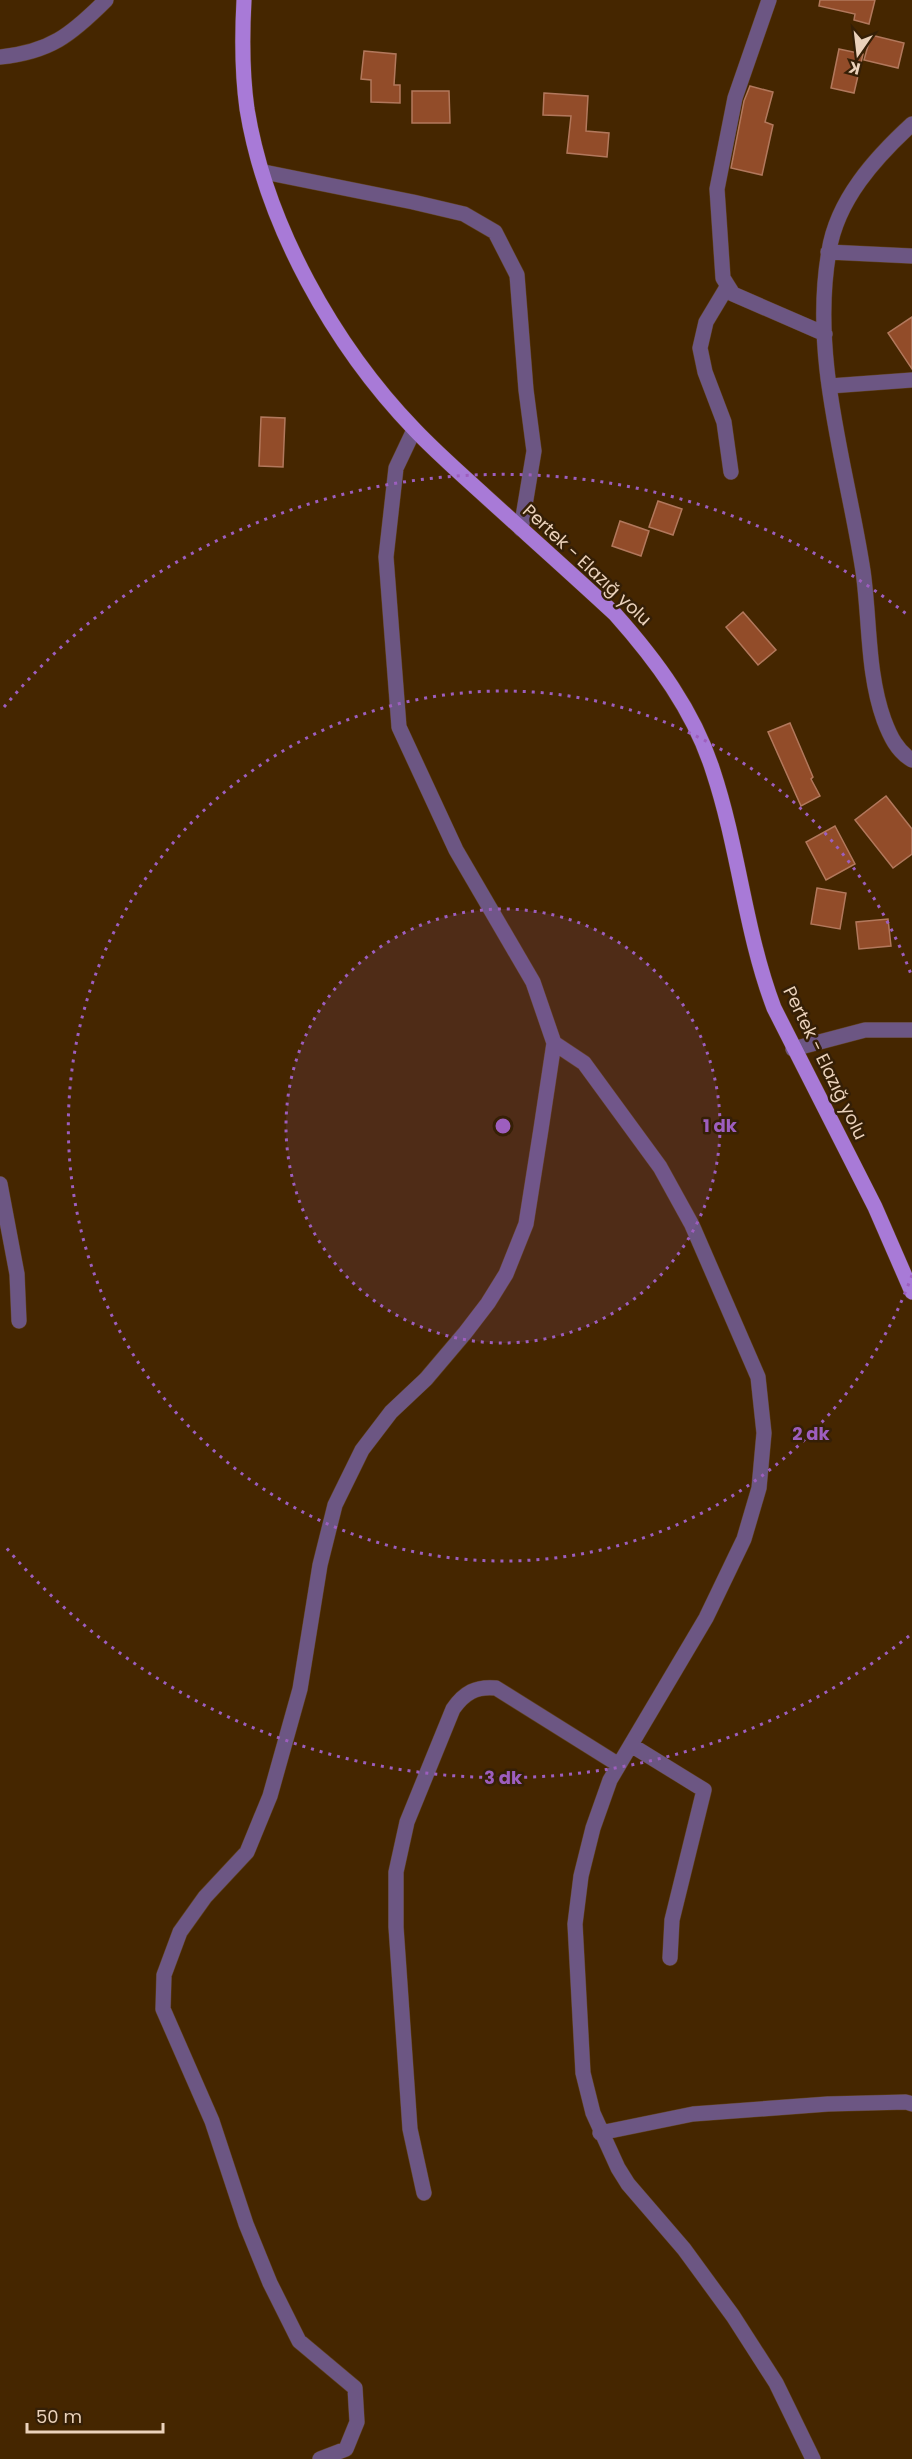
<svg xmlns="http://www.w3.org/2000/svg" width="912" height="2459" font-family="Poppins,sans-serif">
<rect width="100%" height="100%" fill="#452600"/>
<path fill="#924c29" stroke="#b2785c" stroke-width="1.5" d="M820,0H875L869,24L854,20L855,14L819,6Z
M871,35L904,43L898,68L864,60Z
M839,49L863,54L854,93L831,88Z
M364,51L396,54L394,85H400V103L371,102V80L361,79Z
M750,86L773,92L765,122L773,125L762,175L731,168L744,101Z
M412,91H449L450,123H412Z
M544,93L588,96L586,131L609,133L607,157L567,153L571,116L543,115Z
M912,317V369L888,333Z
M261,417L285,418L283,467L259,466Z
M658,501L682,509L673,535L649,527Z
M620,521L649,531L641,556L612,546Z
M743,612L776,650L758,665L726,627Z
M790,723L813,777L811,779L820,796L801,806L768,732Z
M886,796L912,829V854L893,868L855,820Z
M835,826L855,864L826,880L806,842Z
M817,888L846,893L840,929L811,924Z
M888,919L891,946L859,949L856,922Z"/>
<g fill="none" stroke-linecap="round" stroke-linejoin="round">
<defs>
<path id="minor" d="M769,0L735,98L717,189L723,278L733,294L825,334
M0,57C50,52 71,35 106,0
M912,124C875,158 837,200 829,251C810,358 847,466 863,571C870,620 867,673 884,720C890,736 897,751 912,760
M264,172L413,202L464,214L495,232L517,275L526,390L534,451L521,529
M828,252L912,256
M727,287L706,322L700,348L705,372L724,422L731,472
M830,386L912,380
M554,1043L584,1063L660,1167L692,1225L758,1377L764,1433L759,1488L744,1539L706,1618L610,1780L593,1828L581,1876L575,1924L583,2073L593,2113L618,2168L628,2184L684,2249L733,2316L776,2383L813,2459
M793,1049L865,1030H912
M0,1184L17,1274L19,1321
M631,1745L704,1790L672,1920L670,1958
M600,2133L693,2114L828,2104L906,2102L912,2104
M424,2193L410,2129L396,1927V1872L407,1822L453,1709C464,1693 476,1686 496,1688L619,1765
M320,2459L346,2449L357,2422L355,2388L299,2341L270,2283L246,2224L212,2121L163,2009L164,1975L180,1932L205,1897L247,1852L270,1796L300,1689L320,1565L335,1505L362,1450L391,1412L426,1379L465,1333L488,1303L506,1274L526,1224L541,1129L554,1043L533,982L456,850L399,727L386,557L396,468L414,430"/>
<path id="major" d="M244,0C242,36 242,73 247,109C266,225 334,346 415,430C437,453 461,474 484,495C528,535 572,574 615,614C656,660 694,711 713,771C739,849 745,932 774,1008L875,1207L912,1292"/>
</defs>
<use href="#minor" stroke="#60421e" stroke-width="16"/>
<use href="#major" stroke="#60421e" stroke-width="16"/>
<use href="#minor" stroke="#6c5683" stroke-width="15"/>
<use href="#major" stroke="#a87ad7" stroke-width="15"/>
</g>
<circle cx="503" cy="1126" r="217" fill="#9d5ebe" fill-opacity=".12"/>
<g fill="none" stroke="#9d5ebe" stroke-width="3" stroke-dasharray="3 6">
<circle cx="503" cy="1126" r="217"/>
<path d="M912 1275A435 435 0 1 1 912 977"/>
<path d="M909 1636A652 652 0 0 1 4 1545M4 707A652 652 0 0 1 909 616"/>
</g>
<g text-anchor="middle" stroke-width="5" stroke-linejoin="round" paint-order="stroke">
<g font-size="18" fill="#ebd2bb" stroke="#351f06">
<text transform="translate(587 565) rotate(43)" y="6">Pertek - Elazığ yolu</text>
<text transform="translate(825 1063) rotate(64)" y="6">Pertek - Elazığ yolu</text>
</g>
</g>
<circle cx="503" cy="1126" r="9" fill="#9d5ebe" stroke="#351f06" stroke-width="3"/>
<g font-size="18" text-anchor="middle" font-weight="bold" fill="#9d5ebe" stroke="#351f06" stroke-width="5" stroke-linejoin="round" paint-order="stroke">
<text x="720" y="1132">1 dk</text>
<text x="811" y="1440">2 dk</text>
<text x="503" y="1784">3 dk</text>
</g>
<g transform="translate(858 54) rotate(194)" stroke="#351f06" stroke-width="4.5" paint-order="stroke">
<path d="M0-4.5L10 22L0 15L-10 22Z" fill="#ebd2bb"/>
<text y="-9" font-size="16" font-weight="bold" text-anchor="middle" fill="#ebd2bb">K</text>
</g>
<path d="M27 2423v9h136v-9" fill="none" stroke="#ebd2bb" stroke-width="3"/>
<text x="36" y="2423" font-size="18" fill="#ebd2bb" stroke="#351f06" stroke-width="4.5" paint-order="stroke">50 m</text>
</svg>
